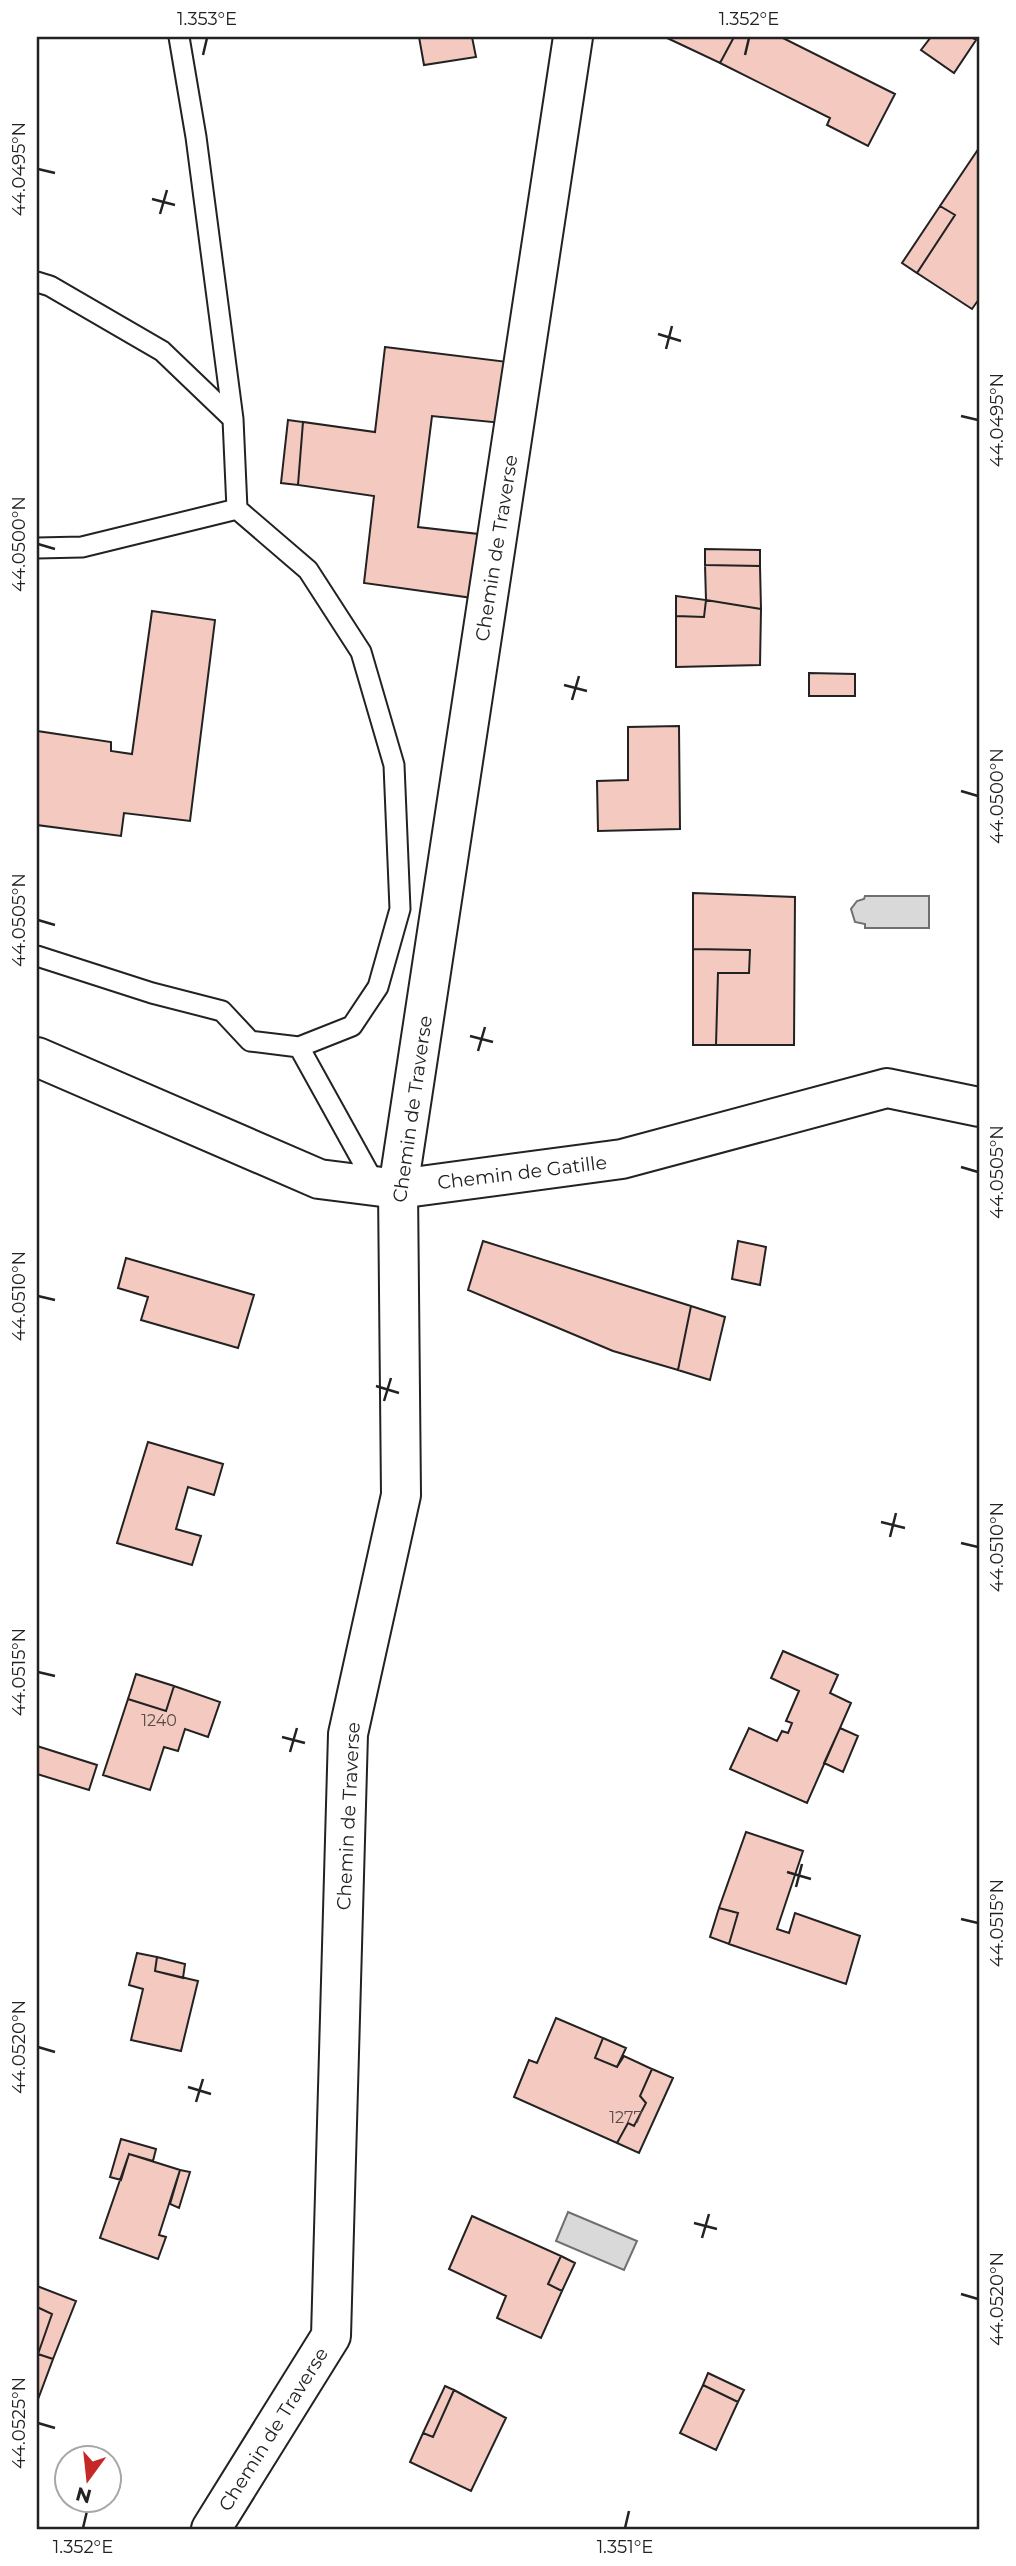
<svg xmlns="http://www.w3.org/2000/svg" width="1016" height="2566" font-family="Montserrat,sans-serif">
<rect width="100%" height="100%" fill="#fff"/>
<path fill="#d9d9d9" stroke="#6f6f6f" stroke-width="2" d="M865,896H929V928H865V924L855,922L851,909L857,901L864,899Z
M568,2212L637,2241L624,2270L556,2241Z"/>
<path fill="#f3c9c0" stroke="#222" stroke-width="2" d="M419,37H472L476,57L424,65Z
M665,37H734L720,63Z
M734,37H781L895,94L868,146L827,125L830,118L720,63Z
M931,37H971L976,40L954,73L921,50Z
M979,148V299L972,309L917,273L955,215L940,206Z
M940,206L955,215L917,273L902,263Z
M385,347L508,362L502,423L432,416L418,527L487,535L480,599L364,583L374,496L298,485L303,422L375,432Z
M288,420L303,422L298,485L281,483Z
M705,549L760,550V566L705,565Z
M705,565L760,566L761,609L706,600Z
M676,596L706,600L704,617L676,616Z
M706,600L761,609L760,665L676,667V616L704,617Z
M152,611L215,620L190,821L124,813L121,836L37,825V731L111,742V751L132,754Z
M809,673L855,674V696H809Z
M679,726L680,829L598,831L597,781L628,780V727Z
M693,893L795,897L794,1045H716L718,973H749L750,950L693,949Z
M693,949L750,950L749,973H718L716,1045H693Z
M483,1241L691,1306L678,1370L613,1351L468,1290Z
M738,1241L766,1247L760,1285L732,1279Z
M126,1258L254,1295L238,1348L141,1320L148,1297L118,1288Z
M691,1306L725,1317L710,1380L678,1370Z
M148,1442L223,1464L214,1495L188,1487L176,1529L201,1536L192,1565L117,1543Z
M783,1651L838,1675L830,1693L851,1703L807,1803L730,1769L749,1728L777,1741L782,1731L788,1733L792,1723L786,1721L799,1691L771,1678Z
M136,1674L174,1686L166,1711L128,1699Z
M174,1686L220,1702L208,1737L185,1729L178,1751L164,1747L150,1790L103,1775L128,1699L166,1711Z
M840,1728L858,1736L843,1772L824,1763Z
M37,1746L97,1765L89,1790L37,1774Z
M746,1832L803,1851L777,1929L789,1933L795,1913L860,1936L846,1984L729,1944L738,1913L719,1908Z
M719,1908L738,1913L729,1944L710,1937Z
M137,1953L157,1957L155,1971L198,1981L181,2051L131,2040L143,1989L129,1985Z
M157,1957L185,1964L183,1978L155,1971Z
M556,2018L603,2038L595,2058L617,2067L624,2056L652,2069L640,2096L646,2103L634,2126L628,2123L617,2143L514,2097L529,2060L537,2063Z
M603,2038L626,2048L617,2067L595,2058Z
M652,2069L673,2078L639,2153L617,2143L628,2123L634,2126L646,2103L640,2096Z
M121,2139L156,2149L153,2161L129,2154L121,2180L110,2177Z
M129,2154L180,2170L159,2235L166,2237L158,2259L100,2238Z
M180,2170L190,2172L179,2208L170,2204Z
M472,2216L561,2256L548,2284L562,2291L541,2338L497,2318L506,2296L449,2269Z
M561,2256L575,2263L562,2291L548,2284Z
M37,2286L76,2301L53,2359L38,2354L52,2314L37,2307Z
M37,2307L52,2314L38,2354L53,2359L37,2402Z
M708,2373L744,2390L738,2402L703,2385Z
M703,2385L738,2402L716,2450L680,2433Z
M445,2386L454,2390L433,2437L423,2433Z
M454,2390L506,2418L471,2491L410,2462L423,2433L433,2437Z"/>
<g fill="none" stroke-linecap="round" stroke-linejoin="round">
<defs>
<path id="service" d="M37,282L50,286L162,351L233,419
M37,548L82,547L237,509
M37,956L152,993L222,1011L250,1041L299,1047L352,1026L378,987L400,909L394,765L361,652L308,570L237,509L233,419L196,137L179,37
M299,1047L376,1186"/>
<path id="minor" d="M37,1057L319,1179L398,1189L622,1159L887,1088L979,1107"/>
<path id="tertiary" d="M211,2529L331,2336L348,1734L401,1495L398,1189L573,37"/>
</defs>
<use href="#service" stroke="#222" stroke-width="23"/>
<use href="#minor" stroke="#222" stroke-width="42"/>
<use href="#tertiary" stroke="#222" stroke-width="42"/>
<use href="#service" stroke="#fff" stroke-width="19"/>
<use href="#minor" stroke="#fff" stroke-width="38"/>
<use href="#tertiary" stroke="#fff" stroke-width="38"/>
</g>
<path fill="none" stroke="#222" stroke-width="2.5" d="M203,55L207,38M745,55L749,38M38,169L55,173M152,199L175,205M160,214L167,190M658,334L681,341M666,349L672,326M961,416L978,420M38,544L55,549M564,685L587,691M572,700L579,676M961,791L978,796M38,920L55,925M470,1036L493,1042M478,1051L485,1027M961,1167L978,1172M38,1296L55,1300M376,1386L399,1393M384,1401L391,1378M881,1522L905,1528M890,1537L896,1513M961,1543L978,1547M38,1672L55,1676M282,1737L305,1743M290,1752L297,1728M787,1872L811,1879M796,1887L802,1864M961,1919L978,1923M38,2047L55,2052M188,2087L211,2094M196,2102L203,2079M694,2223L717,2229M702,2238L709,2214M961,2294L978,2299M38,2423L55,2428M83,2528L87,2511M625,2528L629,2511"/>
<g text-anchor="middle" stroke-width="5" stroke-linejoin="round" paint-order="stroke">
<g font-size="16" fill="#564c4a">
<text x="159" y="1726">1240</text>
<text x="626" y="2123">1277</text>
</g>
<g font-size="19" fill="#222" stroke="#fff">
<text transform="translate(496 548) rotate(-81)" y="7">Chemin de Traverse</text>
<text transform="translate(412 1109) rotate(-82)" y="7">Chemin de Traverse</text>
<text transform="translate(522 1172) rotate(-7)" y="7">Chemin de Gatille</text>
<text transform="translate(348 1816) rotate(-87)" y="7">Chemin de Traverse</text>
<text transform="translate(273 2429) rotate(-58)" y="7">Chemin de Traverse</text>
</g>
</g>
<rect width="1016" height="2566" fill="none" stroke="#ffffff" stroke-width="77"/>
<g transform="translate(88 2479) rotate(195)"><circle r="33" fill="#ffffff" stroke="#a7a7a7" stroke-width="2"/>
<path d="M0-5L12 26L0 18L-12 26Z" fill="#c62828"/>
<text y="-10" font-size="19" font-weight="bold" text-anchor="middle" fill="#222222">N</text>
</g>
<rect x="38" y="38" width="940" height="2490" fill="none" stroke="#222" stroke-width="2.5"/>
<g font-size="18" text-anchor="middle" fill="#222">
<text x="207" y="25">1.353°E</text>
<text x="749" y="25">1.352°E</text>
<text transform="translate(19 169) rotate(-90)" y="6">44.0495°N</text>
<text transform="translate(997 420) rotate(-90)" y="6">44.0495°N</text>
<text transform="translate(19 544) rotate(-90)" y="6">44.0500°N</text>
<text transform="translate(997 796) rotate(-90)" y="6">44.0500°N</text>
<text transform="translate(19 920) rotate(-90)" y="6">44.0505°N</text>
<text transform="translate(997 1172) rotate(-90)" y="6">44.0505°N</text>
<text transform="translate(19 1296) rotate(-90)" y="6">44.0510°N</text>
<text transform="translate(997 1547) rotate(-90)" y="6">44.0510°N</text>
<text transform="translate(19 1672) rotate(-90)" y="6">44.0515°N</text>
<text transform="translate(997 1923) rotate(-90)" y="6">44.0515°N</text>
<text transform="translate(19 2047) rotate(-90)" y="6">44.0520°N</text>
<text transform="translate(997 2299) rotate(-90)" y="6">44.0520°N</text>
<text transform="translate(19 2423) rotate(-90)" y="6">44.0525°N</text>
<text x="83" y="2553">1.352°E</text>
<text x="625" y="2553">1.351°E</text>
</g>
</svg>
